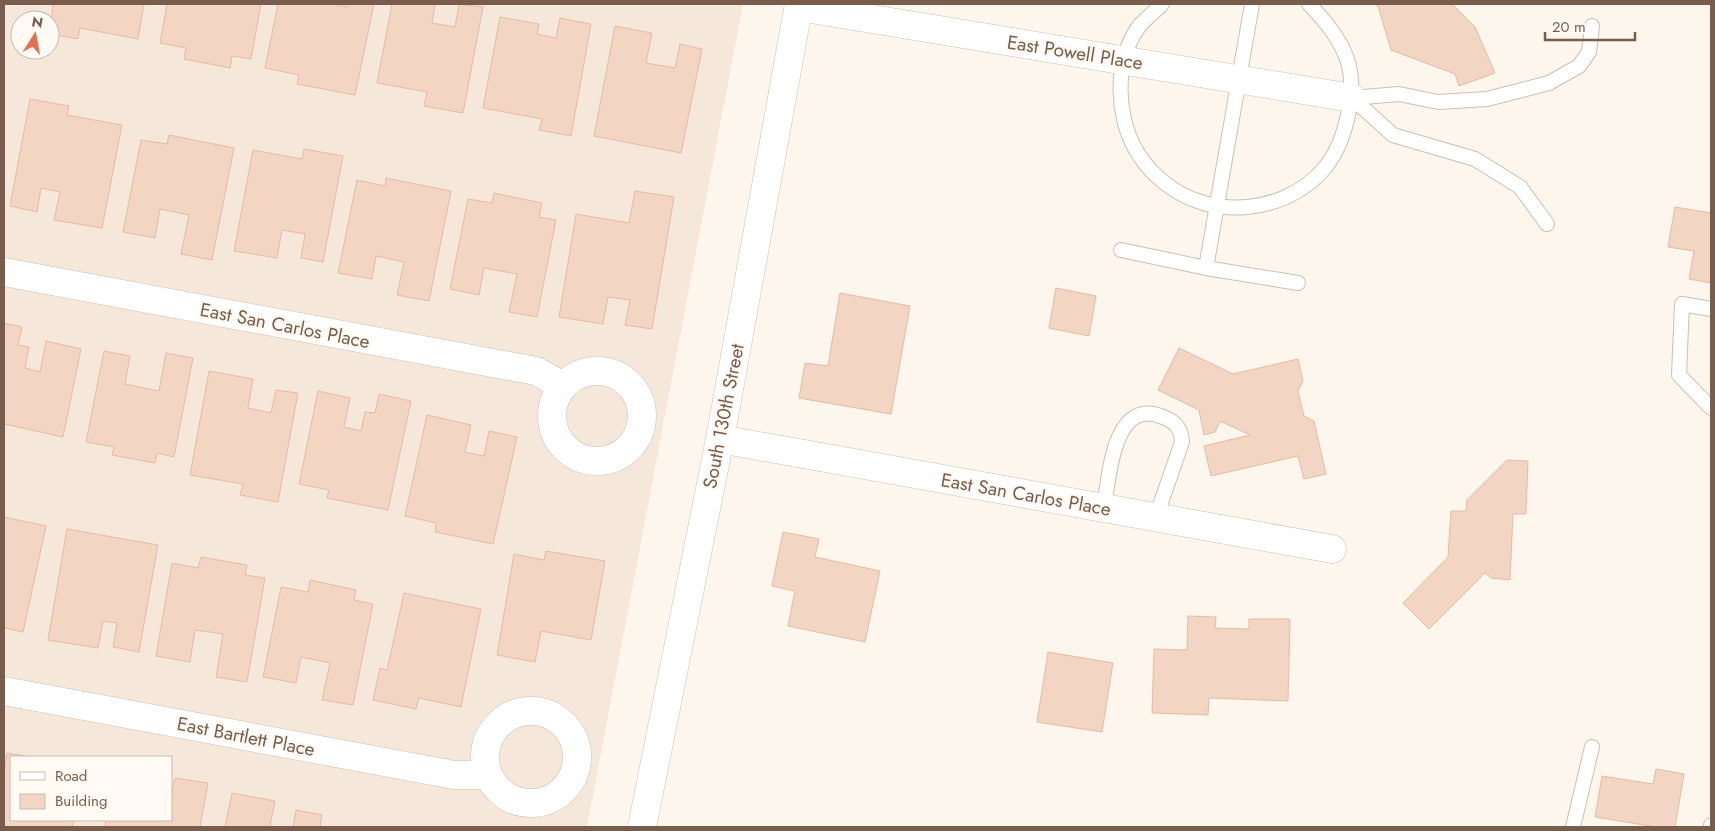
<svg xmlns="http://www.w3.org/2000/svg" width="1715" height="831" font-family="Jost,sans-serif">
<rect width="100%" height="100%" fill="#fdf6ec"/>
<path fill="#f5e8da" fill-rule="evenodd" d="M4,4H743L587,827H4ZM20,20H50V50H20ZM11,757H171V820H11Z"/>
<path fill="#f3d5c3" stroke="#e6bba3" d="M53,4H144L138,39L80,28L78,39L50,34Z
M167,4H261L251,59L232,56L230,68L184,59L186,48L160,43Z
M278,4H332L347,7V4H374L355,95L297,84L299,75L265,68Z
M392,4H435L432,23L455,27L459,4L483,7L463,113L424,106L427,92L377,83Z
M1373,4H1452L1475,27L1495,73L1459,86L1455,74L1391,50L1378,6Z
M500,17L539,24L537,34L556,38L560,18L591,24L571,136L539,130L542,119L483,108Z
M615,26L652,33L646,63L675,68L680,44L702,49L681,153L594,136Z
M30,99L69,106L67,115L122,125L102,228L54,220L60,192L41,188L37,212L10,206Z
M169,135L234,148L212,260L181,254L189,215L160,209L155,238L123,232L141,140L167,144Z
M304,149L343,156L323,262L301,258L305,234L282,230L277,258L234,251L253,150L302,159Z
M386,178L451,191L429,301L397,295L404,262L376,256L372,279L338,273L357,180L385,186Z
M635,191L674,197L652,329L625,325L630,300L608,297L603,324L559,317L576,214L629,223Z
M494,193L542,203L539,217L556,220L537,317L509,312L517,274L484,268L479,295L450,289L468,199L492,203Z
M1675,207L1711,213V283L1689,279L1694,251L1668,247Z
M1056,288L1096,296L1089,336L1049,328Z
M840,293L910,306L891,414L799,398L805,363L828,366Z
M4,323L22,327L18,345L29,347L25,368L40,372L46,341L81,349L63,437L4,424Z
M1179,348L1233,374L1298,359L1303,381L1298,391L1304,416L1314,421L1326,474L1304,479L1298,456L1211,476L1204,446L1250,435L1220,421L1215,432L1204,435L1199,410L1158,390Z
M104,351L130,356L125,384L159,391L166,353L193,358L174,457L157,453L155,463L112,455L114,447L86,442Z
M209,371L253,379L248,408L271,413L276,390L298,393L278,502L240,495L243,484L190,475Z
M318,391L350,398L344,427L361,431L365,412L375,413L379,394L411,401L388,510L327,498L329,490L299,484Z
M427,415L471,425L465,452L484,456L489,431L517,437L493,544L435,532L436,523L405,516Z
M1507,460L1528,461L1526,514H1513L1510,580L1491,578L1485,573L1429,629L1403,603L1448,557L1451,511H1466L1467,500Z
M4,517L46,526L23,632L4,628Z
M67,529L158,545L139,652L113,647L117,623L103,621L98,648L48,640Z
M783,532L819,539L815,557L880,571L865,642L788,626L795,591L772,586Z
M546,551L605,561L591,640L541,631L535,662L497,655L514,554L544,560Z
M201,557L247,565L245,575L265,578L247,682L216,677L223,634L195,630L190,662L156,656L172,563L198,568Z
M310,580L356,590L354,600L373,604L353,705L322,700L330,663L301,657L296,683L263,677L281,587L308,592Z
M404,593L481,609L461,707L419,698L416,709L373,700L380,668L387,670Z
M1188,616L1216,617L1215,628L1249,629V619H1290L1288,701L1209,698L1208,715L1152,713L1154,649L1187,650Z
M1048,652L1113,663L1102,732L1037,722Z
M7,753L31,757H11V820H74L72,827H4V773Z
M1656,769L1684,774L1675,827H1656L1595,817L1602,776L1653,784Z
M175,778L208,783L200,827H105L106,820H171V798Z
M232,793L275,801L270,826L279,827H225Z
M296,810L322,815L320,827H293Z"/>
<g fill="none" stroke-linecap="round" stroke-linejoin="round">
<defs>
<path id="lane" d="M1162,4C1155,11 1147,18 1140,25C1120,51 1117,89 1124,119C1130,146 1144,167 1166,184C1212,220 1284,214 1323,170C1336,155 1344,134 1348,115C1352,98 1353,76 1347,59C1339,37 1325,21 1309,4
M1252,4L1206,268L1298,283
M1547,224L1520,187L1504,177L1475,159L1393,135L1352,98L1399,94L1438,102L1487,99L1549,83L1579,66L1589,52L1592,26
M1121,250L1206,268
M1711,309L1682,304L1679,375L1711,408
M1104,508C1109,477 1113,396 1163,417C1176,422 1181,428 1182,442L1156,517
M1573,827L1592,747
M1711,827V825"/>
<path id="street" d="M799,7L1352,98
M4,272L536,371L563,386
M552 416a45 45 0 1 1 90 0a45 45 0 1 1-90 0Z
M720,439L1332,549
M4,691L454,775H488
M485 757a46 46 0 1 1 92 0a46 46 0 1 1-92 0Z
M642,827L720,439L799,4"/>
</defs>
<use href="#lane" stroke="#d1beb0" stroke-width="16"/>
<use href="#street" stroke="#d1beb0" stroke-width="29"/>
<use href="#lane" stroke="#fff" stroke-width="14"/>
<use href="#street" stroke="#fff" stroke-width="28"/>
</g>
<g text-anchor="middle" stroke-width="5" stroke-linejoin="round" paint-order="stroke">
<g font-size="19" fill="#7a5c4d" stroke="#fffaf3">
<text transform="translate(1075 52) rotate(9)" y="7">East Powell Place</text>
<text transform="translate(285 325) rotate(11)" y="7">East San Carlos Place</text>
<text transform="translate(723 416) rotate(-79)" y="7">South 130th Street</text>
<text transform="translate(1026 494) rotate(10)" y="7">East San Carlos Place</text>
<text transform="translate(246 736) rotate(11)" y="7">East Bartlett Place</text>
</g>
</g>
<rect width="1715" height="831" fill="none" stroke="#7a5c4d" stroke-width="10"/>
<rect x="10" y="756" width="162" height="65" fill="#fffaf3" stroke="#cabbb1"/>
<rect x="20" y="772" width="25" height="8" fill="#ffffff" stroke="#cabbb1"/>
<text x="55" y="781" font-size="15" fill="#7a5c4d">Road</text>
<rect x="20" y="794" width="25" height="15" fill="#f3d5c3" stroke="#cabbb1"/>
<text x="55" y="806" font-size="15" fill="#7a5c4d">Building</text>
<g transform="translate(35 35) rotate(11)"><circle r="24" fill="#fffaf3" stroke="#cabbb1"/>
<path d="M0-4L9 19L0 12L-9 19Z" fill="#e76f51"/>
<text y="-8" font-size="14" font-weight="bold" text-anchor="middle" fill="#7a5c4d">N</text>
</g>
<path d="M1545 32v8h90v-8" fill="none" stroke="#7a5c4d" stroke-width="2.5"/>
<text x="1552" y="32" font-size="15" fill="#7a5c4d" stroke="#fffaf3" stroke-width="4" paint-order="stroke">20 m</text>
</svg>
